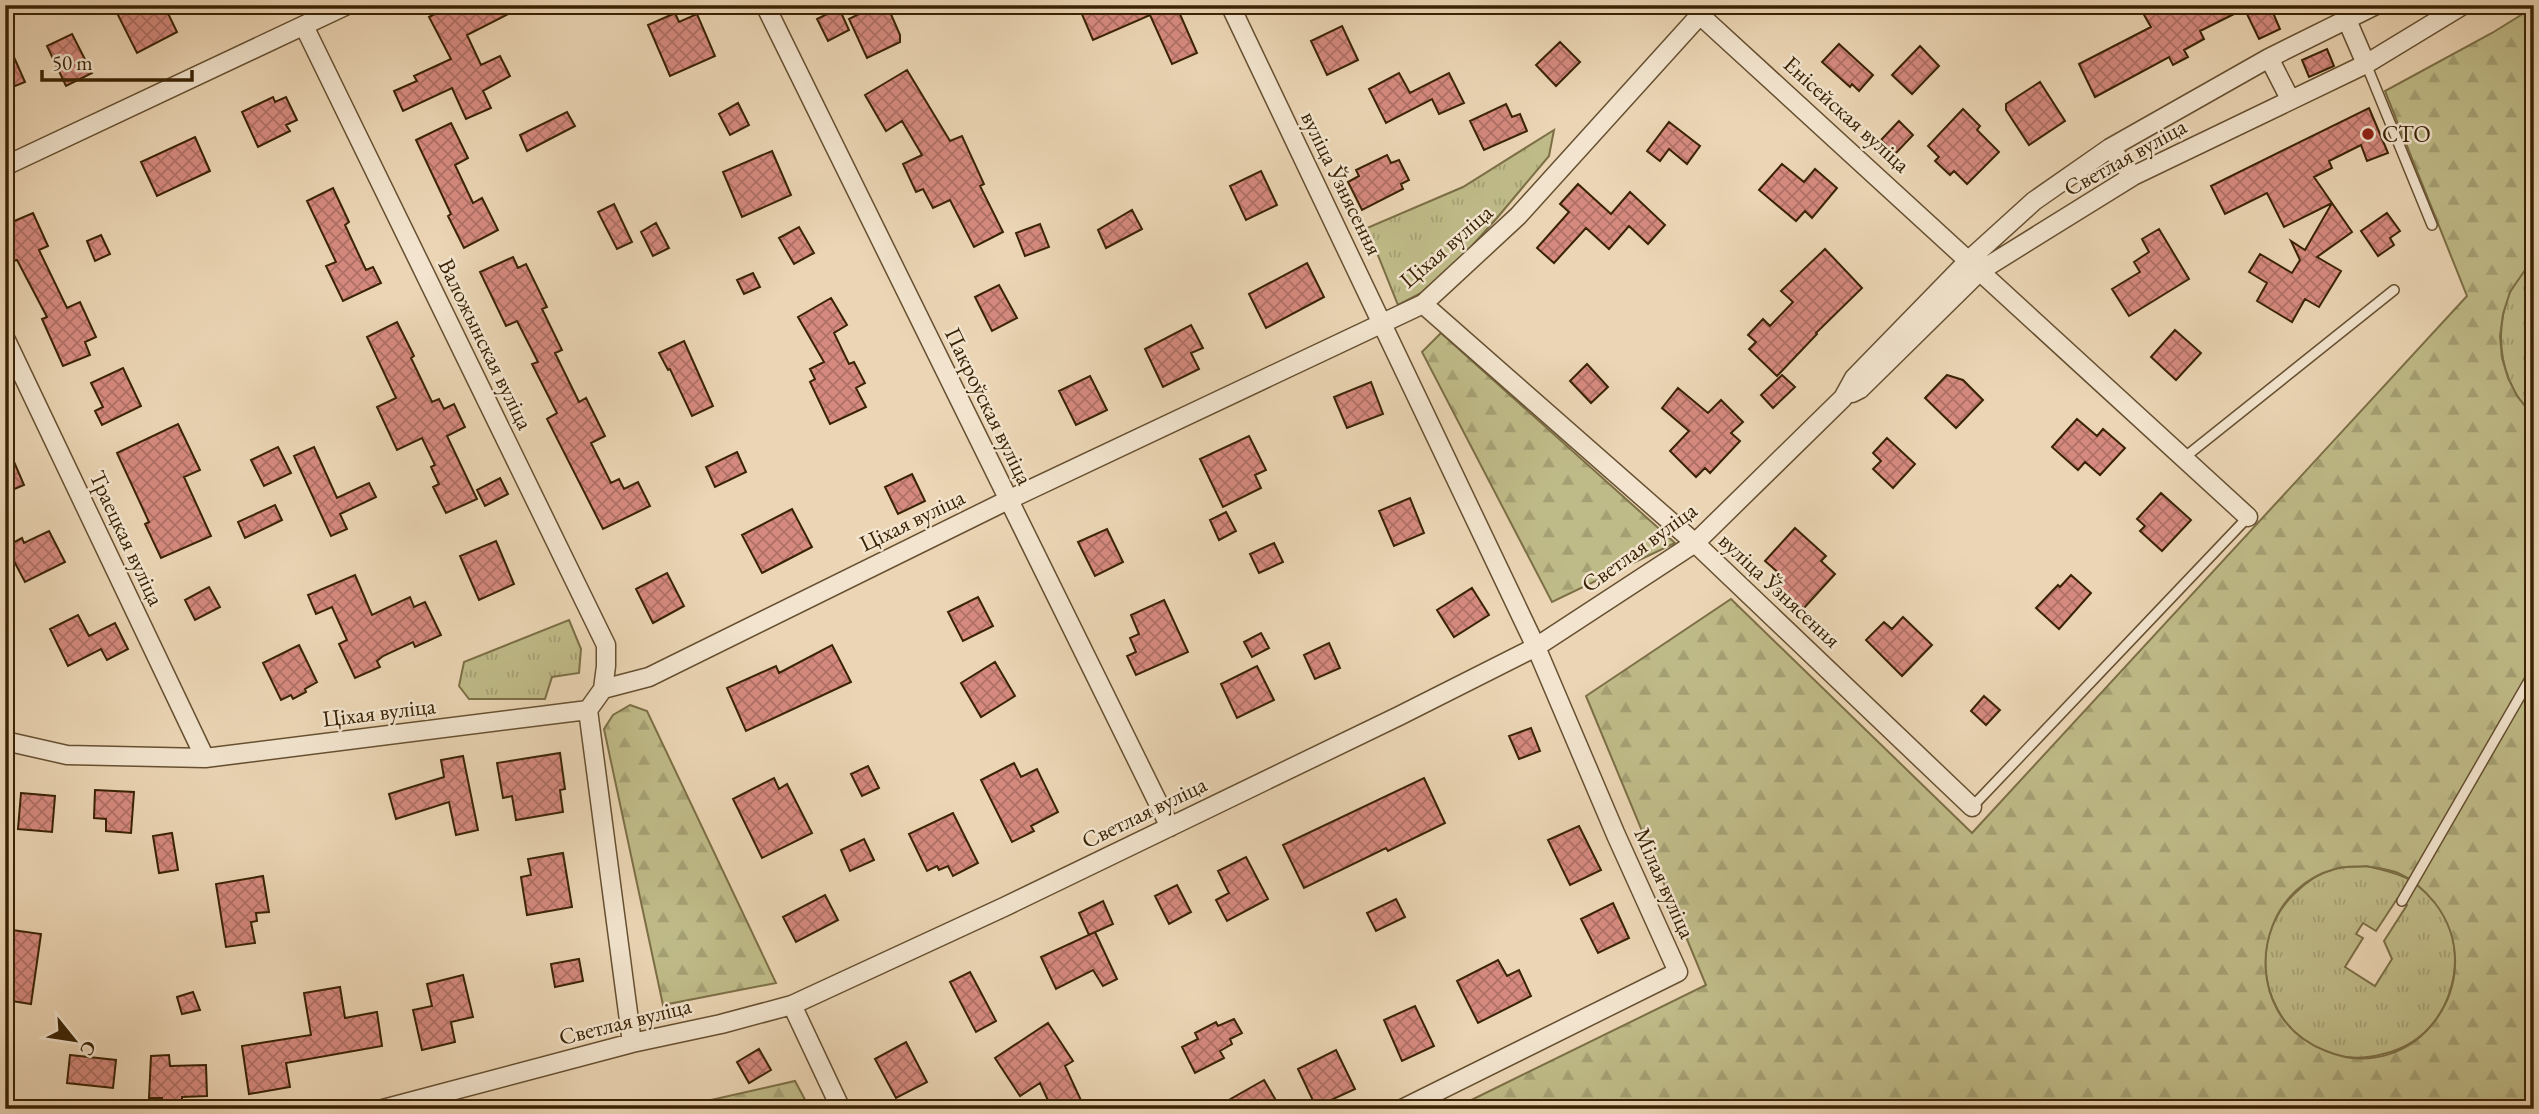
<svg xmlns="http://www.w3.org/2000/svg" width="2539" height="1114" font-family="'EB Garamond',serif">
<defs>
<pattern id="grass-tufts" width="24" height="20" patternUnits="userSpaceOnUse" patternTransform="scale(1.75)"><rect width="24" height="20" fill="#bfbb88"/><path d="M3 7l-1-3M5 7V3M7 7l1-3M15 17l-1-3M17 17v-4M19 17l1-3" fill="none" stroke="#a5a074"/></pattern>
<pattern id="forest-firs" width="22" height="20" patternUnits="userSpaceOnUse" patternTransform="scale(1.75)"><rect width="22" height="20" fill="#bfbb88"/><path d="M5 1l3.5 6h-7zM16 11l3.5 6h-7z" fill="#a5a074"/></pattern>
<pattern id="building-cross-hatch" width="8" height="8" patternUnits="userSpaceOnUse" patternTransform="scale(1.75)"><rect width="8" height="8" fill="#d68a7f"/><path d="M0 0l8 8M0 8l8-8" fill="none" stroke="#af7066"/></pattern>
</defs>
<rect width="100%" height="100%" fill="#ebd5b4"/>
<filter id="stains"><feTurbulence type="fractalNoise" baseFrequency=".00286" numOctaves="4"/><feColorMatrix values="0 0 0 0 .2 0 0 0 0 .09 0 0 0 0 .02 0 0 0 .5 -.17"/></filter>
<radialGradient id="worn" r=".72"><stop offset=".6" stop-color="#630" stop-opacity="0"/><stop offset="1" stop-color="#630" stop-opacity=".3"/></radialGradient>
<path fill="url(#grass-tufts)" stroke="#7c6f46" stroke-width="2" fill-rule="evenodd" d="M1554,130L1549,156L1497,218L1459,260L1427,290L1398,305L1367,228L1463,187Z
M2534,257V417C2490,375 2490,299 2534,257Z
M569,620L581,649L579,673L552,677L545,699H469L459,686L464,662Z
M2366,866C2387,871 2408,875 2425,890C2462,923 2464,982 2435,1021C2422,1038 2404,1049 2383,1054C2288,1080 2226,962 2294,894C2305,883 2319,873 2334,869C2344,866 2356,867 2366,866ZM2397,899L2407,905L2384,941L2392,959L2375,986L2345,967L2363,938L2356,934L2363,923L2376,931Z"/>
<path fill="url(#forest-firs)" stroke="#7c6f46" stroke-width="2" fill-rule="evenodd" d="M2534,7V257L2510,292L2503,314L2500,336L2502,358L2508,378L2517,396L2534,417V1109H1453L1706,985L1586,696L1731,599L1972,833L2467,296L2385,91L2492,33ZM2366,866C2376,868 2388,869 2398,873C2412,879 2425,891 2435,903C2493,979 2416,1088 2326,1051C2305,1043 2289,1030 2278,1011C2248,958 2274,885 2335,869C2344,866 2356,867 2366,866Z
M1441,333L1675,543L1552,602L1422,352Z
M630,705L647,711L776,983L663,1005L604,729L613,715Z
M795,1081L810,1109H671Z"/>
<path fill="url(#building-cross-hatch)" stroke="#3a2305" stroke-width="2" d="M113,5H164L177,32L137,53Z
M451,5H526L467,35L481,65L500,56L510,76L483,91L491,108L466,119L452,88L403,111L394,91L417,81L414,76L451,59L429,17Z
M877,5H887L900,35V42L867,58L849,19Z
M1078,5H1176L1197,53L1172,64L1150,15L1093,40Z
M2157,5H2252L2200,31L2204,39L2184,50L2188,57L2173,65L2169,57L2095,97L2079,64L2151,27L2143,13Z
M2262,7L2264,11L2271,8L2280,29L2259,39L2247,14Z
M839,8L849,30L828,41L817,19Z
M675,13L679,22L697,14L715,56L670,76L648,25Z
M1342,26L1358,60L1327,75L1311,41Z
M72,34L92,73L66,86L47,46Z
M5,37L25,82L5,90Z
M1560,42L1580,62L1556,86L1536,65Z
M1839,44L1873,75L1859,91L1852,84L1850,87L1822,62Z
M1920,46L1939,66L1912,94L1892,75Z
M2327,49L2334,66L2309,77L2302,60Z
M907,70L950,141L962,136L984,184L980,186L1003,232L974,247L950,200L933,208L923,189L916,192L903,164L922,155L902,121L886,131L865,95Z
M1399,73L1410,93L1449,73L1464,103L1439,114L1432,99L1386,123L1369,89Z
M2040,82L2065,121L2029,145L2006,110V104Z
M273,97L275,102L286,97L297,120L286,125L290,131L258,147L242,112Z
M738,103L749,125L730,135L719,114Z
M1506,104L1512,117L1520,114L1527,131L1484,150L1470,121Z
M2369,108L2388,153L2367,161L2361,145L2329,161L2332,168L2314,177L2332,203L2284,227L2267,193L2225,214L2211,186Z
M1963,109L1980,126L1977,130L1999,152L1967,184L1954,171L1950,175L1935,161L1939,157L1928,146Z
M567,112L575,126L527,151L520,135Z
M1899,121L1913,135L1895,154L1881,140Z
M1669,122L1700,146L1687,164L1669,149L1660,161L1647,151Z
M451,123L468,158L455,165L473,203L482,198L498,230L464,248L448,216L451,214L416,140Z
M195,137L210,171L157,196L141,162Z
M772,151L791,195L742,217L723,172Z
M1387,155L1391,163L1399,160L1409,180L1401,184L1403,189L1362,210L1348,182L1359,176L1356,170Z
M1782,164L1804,182L1815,169L1837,188L1812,218L1805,211L1796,221L1759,190Z
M1261,171L1277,205L1246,220L1230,186Z
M1578,184L1611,214L1630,192L1665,225L1648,244L1629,226L1609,249L1586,228L1554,263L1537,248L1569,212L1560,204Z
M333,188L349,222L345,225L366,270L373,267L381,283L343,301L326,266L336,262L307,201Z
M2332,203L2352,232L2317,257L2341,271L2319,307L2305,299L2292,322L2257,301L2267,283L2249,272L2260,254L2292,273L2300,260L2291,241L2305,250Z
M614,204L632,242L617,249L598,212Z
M1132,210L1142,229L1106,248L1098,230Z
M33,213L48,246L39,250L67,308L80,302L96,337L85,342L90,355L63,366L42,319L47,317L17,260L13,261L5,242V225Z
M2387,213L2400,231L2390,238L2394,245L2378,256L2361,231Z
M656,223L669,248L653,256L641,232Z
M1040,224L1049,247L1025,256L1016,233Z
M799,227L814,253L794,264L779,238Z
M2159,229L2189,279L2129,316L2112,289L2140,272L2134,262L2149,252L2142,239Z
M101,235L110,254L95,261L87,241Z
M1825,249L1862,288L1816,333L1817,334L1777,376L1749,349L1756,342L1748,335L1763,319L1770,326L1793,302L1781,291Z
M513,257L518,268L526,264L547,307L542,309L562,350L555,353L579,402L586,398L605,436L591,443L611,483L619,479L624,489L638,482L650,506L603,529L547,419L557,413L532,364L538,362L517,321L506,326L480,272Z
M1307,263L1324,297L1266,328L1249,294Z
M753,273L760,287L744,294L737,280Z
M999,285L1017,318L992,331L975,297Z
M831,298L847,325L834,333L849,364L854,362L865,383L856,388L866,407L830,424L810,382L815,379L810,369L824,362L798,317Z
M397,322L414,356L411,358L432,402L439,399L444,409L454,404L465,427L447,436L477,499L446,513L433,487L439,484L431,467L435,465L422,438L397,450L377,407L396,398L367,337Z
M1191,325L1203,348L1191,353L1199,369L1163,387L1145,349Z
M2175,330L2201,353L2176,380L2151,357Z
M684,341L713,406L692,416L670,369L668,370L659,353Z
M1587,364L1608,387L1591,403L1570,381Z
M123,368L141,406L102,425L95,411L103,407L91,383Z
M1782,375L1795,387L1773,408L1761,395Z
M1947,375L1963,380L1983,400L1956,428L1925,398Z
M1090,376L1107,410L1076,425L1059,391Z
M1371,382L1383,414L1347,428L1334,397Z
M1678,388L1708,413L1721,400L1743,422L1731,433L1740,441L1710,473L1705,468L1696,477L1670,451L1689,431L1662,408Z
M2077,419L2097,436L2103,429L2125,448L2100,475L2085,462L2078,470L2052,447Z
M178,424L200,470L184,477L211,536L161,558L145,524L149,522L117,453Z
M1249,436L1266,470L1255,475L1261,488L1223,507L1200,459Z
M1887,438L1915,464L1893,488L1873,469L1881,461L1873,453Z
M5,441L24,485L5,493Z
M278,447L291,473L264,486L251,460Z
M314,447L337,498L369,483L376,497L340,514L347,529L331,536L294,456Z
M737,452L746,472L715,487L706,467Z
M912,474L925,501L898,514L885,487Z
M500,478L508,494L485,506L477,490Z
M2161,493L2191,520L2162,551L2140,531L2145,526L2137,519Z
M1410,498L1424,533L1394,546L1379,511Z
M275,505L282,520L245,538L238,522Z
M792,509L812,547L762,573L742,535Z
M1226,512L1236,531L1219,540L1210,520Z
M1795,528L1826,556L1821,561L1835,574L1803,609L1774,583L1781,575L1765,561Z
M1107,529L1123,562L1095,576L1078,542Z
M49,531L65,562L25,582L15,563L12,565L5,553V547L22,538L24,543Z
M496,541L514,584L479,600L460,556Z
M1274,543L1283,562L1259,573L1250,554Z
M667,573L684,606L653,623L636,589Z
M355,575L372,615L410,597L414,607L425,602L441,635L415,647L413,642L383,656L377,661L380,667L355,678L339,644L347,640L332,607L316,614L308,595Z
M2071,575L2091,593L2059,629L2036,608L2058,585L2060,587Z
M209,587L220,607L195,620L185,600Z
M1472,588L1489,615L1454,637L1437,610Z
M978,597L993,626L963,641L948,612Z
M1164,600L1188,652L1136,675L1127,656L1136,652L1130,638L1139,634L1131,615Z
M78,615L89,636L115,623L128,649L107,660L101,649L68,666L50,629Z
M1903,617L1932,645L1902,676L1866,640L1884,622L1892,629Z
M1261,633L1269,648L1252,657L1244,642Z
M1329,643L1340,668L1315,679L1304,655Z
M299,645L317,682L305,689L306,692L293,699L291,695L281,700L263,663Z
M832,645L851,682L746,731L727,688L776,666L779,673Z
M995,662L1015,696L981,717L961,683Z
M1257,666L1274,700L1237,718L1221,684Z
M1984,696L2000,710L1986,725L1971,711Z
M1531,728L1540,751L1519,759L1509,736Z
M560,753L565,789L560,790L563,812L516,820L512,796L503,798L497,763Z
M463,756L478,830L456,835L449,802L396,819L389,794L444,777L441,760Z
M1014,763L1021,777L1037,769L1058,812L1031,826L1034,831L1012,842L981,780Z
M868,766L879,788L862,796L851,774Z
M774,778L779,789L787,784L812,833L762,858L733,799Z
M1424,778L1445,823L1388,851L1386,848L1304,888L1283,845Z
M95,790L134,792L131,833L106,831V819L94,818Z
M21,793L55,796L52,832L18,829Z
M953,813L978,863L953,876L948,866L939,870L937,866L927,871L909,834Z
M1579,826L1601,870L1570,885L1548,840Z
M172,833L178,870L159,873L153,836Z
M864,839L874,860L850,871L841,850Z
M563,853L572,907L527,915L521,877L531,875L528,859Z
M1246,857L1268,899L1227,921L1216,900L1229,893L1218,871Z
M263,876L269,912L256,913L257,921L251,922L255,943L226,947L216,884Z
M1177,885L1191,912L1169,924L1155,896Z
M825,895L838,920L796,942L783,917Z
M1396,899L1405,917L1376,931L1367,913Z
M1103,901L1113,924L1089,935L1079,913Z
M1613,903L1629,938L1598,953L1581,919Z
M5,929L41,934L31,1004L5,1000Z
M1095,932L1117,979L1103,986L1093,970L1056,989L1041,957Z
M579,959L583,981L555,987L551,964Z
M1498,960L1507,976L1519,970L1531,996L1478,1023L1457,981Z
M970,972L996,1021L976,1032L950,982Z
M463,975L473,1017L451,1022L455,1042L422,1050L413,1010L432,1006L427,984Z
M340,987L345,1018L377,1012L382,1046L286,1063L290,1087L249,1094L242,1046L311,1035L304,993Z
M193,992L200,1010L182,1014L177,997Z
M1415,1006L1434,1046L1402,1061L1384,1020Z
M1234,1019L1242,1033L1230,1039L1232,1044L1220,1051L1224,1058L1195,1073L1182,1047L1198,1039L1195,1033L1216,1022L1218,1026Z
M1048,1023L1073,1061L1065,1066L1085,1109H1052L1040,1083L1020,1096L995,1058Z
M906,1042L927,1082L896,1098L875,1059Z
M759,1049L771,1070L749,1083L737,1062Z
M1336,1050L1355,1089L1316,1107L1298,1069Z
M70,1055L116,1060L113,1088L67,1083Z
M169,1055L170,1066L206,1065L207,1096L182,1097V1103L162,1104V1098H149L151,1056Z
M1264,1080L1281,1109H1213Z"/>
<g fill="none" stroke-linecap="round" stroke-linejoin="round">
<defs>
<path id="lane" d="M2366,64L2432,225
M2185,457L2394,290
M1972,807L2248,517
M2402,901L2534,672"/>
<path id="street" d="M765,5L1170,827
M1230,5L1536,647L1616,835L1678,972L1402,1109
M1692,5L1701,16L2248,517
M2347,20L2366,64
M304,26L606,645V666L603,689
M2269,58L2290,99
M2110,148L2133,176
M5,166L347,5
M1423,304L1695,543L1972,807
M5,338L205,758
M1852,393L1860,389L1980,271L2133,176L2366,64L2463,5
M588,710L632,1043
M5,741L67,755L205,758L588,710L603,689L649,677L1008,500L1423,304L1518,216L1709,5
M792,1005L841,1109
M383,1109L632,1043L721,1024L792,1005L1004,907L1399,716L1536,647L1695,543L1843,398L1854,378L1969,260L2034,201L2110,148L2269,58L2376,5"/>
</defs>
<use href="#lane" stroke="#665031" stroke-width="12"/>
<use href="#street" stroke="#665031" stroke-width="21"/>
<use href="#lane" stroke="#f2e4ce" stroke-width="9"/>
<use href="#street" stroke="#f2e4ce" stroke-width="18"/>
</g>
<circle fill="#8f2418" stroke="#f2e4ce" stroke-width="2.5" cx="2368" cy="134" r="7"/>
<g text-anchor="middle" stroke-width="5" stroke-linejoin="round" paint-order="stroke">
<g font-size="23" fill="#3a2305" stroke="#f2e4ce">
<text transform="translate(1847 114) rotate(42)" y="8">Енісейская вуліца</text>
<text transform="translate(2125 157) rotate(-29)" y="8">Светлая вуліца</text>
<text transform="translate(1342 183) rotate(64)" y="8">вуліца Ўзнясення</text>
<text transform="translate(1446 246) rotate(-41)" y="8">Ціхая вуліца</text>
<text transform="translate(486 344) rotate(64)" y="8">Валожынская вуліца</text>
<text transform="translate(989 406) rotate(64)" y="8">Пакроўская вуліца</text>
<text transform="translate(912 520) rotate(-26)" y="8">Ціхая вуліца</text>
<text transform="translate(127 538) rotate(65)" y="8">Траецкая вуліца</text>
<text transform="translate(1639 547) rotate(-36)" y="8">Светлая вуліца</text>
<text transform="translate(1780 590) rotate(43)" y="8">вуліца Ўзнясення</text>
<text transform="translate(379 712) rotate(-7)" y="8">Ціхая вуліца</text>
<text transform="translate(1144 812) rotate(-26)" y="8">Светлая вуліца</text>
<text transform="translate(1665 883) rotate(66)" y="8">Мілая вуліца</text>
<text transform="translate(625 1021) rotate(-14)" y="8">Светлая вуліца</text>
</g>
<g font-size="23" fill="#3a2305" stroke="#f2e4ce" text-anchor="start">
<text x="2382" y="142">СТО</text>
</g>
</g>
<rect width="2539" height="1114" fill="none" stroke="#ebd5b4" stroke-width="28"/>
<rect x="7" y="7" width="2525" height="1100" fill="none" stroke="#3a2305" stroke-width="3.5"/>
<rect x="14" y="14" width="2511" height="1086" fill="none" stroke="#3a2305" stroke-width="2"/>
<g transform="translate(74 1040) rotate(120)" stroke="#f2e4ce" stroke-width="5" paint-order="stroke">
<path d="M0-5L12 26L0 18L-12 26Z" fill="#3a2305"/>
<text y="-10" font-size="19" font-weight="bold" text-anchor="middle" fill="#3a2305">С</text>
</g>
<path d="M42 70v10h150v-10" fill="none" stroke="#3a2305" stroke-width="3.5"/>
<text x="52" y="70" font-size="21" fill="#3a2305" stroke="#f2e4ce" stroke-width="5" paint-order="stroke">50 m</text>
<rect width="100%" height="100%" filter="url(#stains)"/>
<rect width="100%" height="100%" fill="url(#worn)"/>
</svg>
